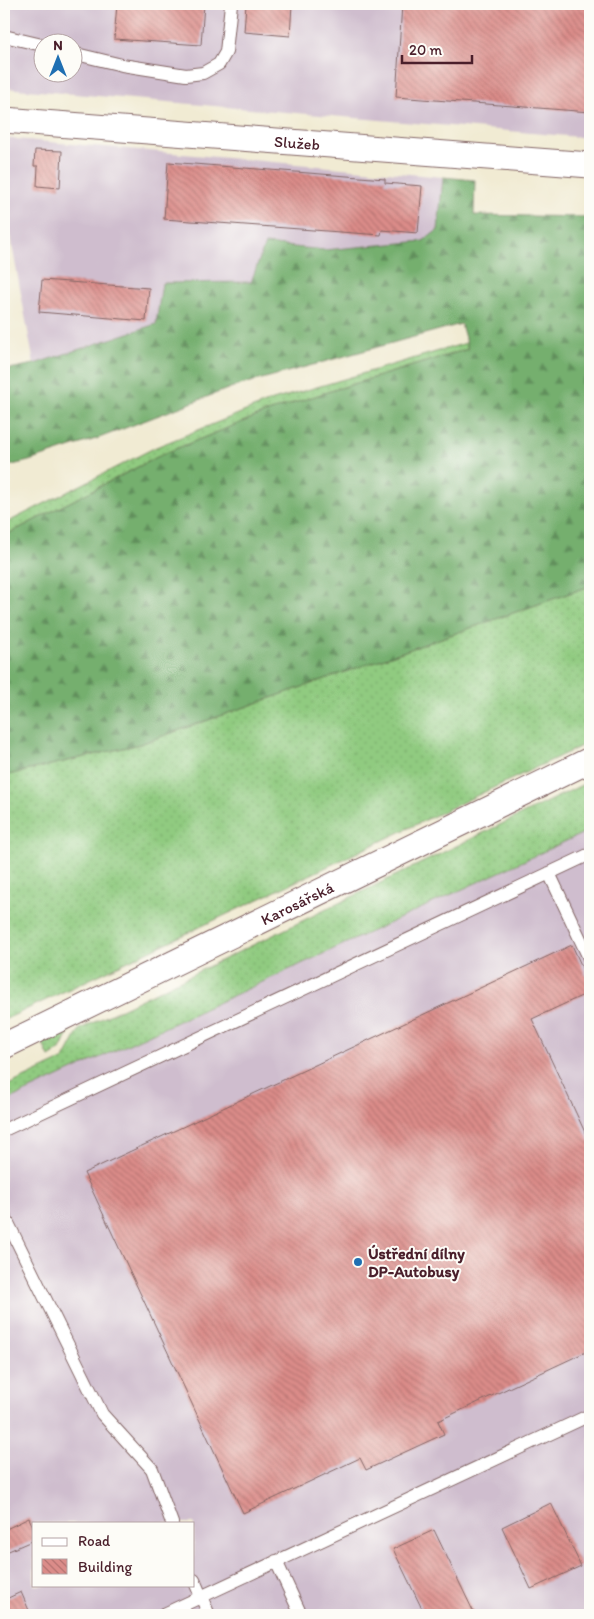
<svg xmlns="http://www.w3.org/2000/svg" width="594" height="1619" font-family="Itim,sans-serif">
<defs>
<pattern id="grass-dots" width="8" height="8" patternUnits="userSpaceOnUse" patternTransform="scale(1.25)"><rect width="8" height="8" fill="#90cb80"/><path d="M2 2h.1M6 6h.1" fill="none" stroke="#7eae6f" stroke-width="1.8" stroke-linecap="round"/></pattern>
<pattern id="forest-firs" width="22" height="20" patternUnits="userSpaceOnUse" patternTransform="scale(1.25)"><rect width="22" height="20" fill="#74af6e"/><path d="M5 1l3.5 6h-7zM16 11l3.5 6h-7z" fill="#618e5b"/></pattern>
<pattern id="building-back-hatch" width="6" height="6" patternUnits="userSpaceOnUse" patternTransform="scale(1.25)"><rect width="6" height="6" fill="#db8c89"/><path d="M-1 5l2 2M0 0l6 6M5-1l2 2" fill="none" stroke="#b47270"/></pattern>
</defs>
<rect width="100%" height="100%" fill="#fdfcf7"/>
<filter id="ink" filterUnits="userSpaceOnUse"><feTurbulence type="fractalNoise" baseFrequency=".02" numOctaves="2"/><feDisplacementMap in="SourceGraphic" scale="10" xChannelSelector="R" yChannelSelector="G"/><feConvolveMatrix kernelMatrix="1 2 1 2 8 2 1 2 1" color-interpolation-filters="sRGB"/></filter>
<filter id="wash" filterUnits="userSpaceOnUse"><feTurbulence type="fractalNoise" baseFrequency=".0096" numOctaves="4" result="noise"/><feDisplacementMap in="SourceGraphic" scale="20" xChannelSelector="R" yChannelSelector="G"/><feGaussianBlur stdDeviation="1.12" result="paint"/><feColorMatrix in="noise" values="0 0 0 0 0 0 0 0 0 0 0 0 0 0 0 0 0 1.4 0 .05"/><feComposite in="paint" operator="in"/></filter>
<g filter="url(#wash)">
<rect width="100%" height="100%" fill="#f1ebd3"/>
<path fill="#cfbdce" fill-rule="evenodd" d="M4,4H590V138L4,88ZM42,42H72V72H42Z
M4,138L443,177L438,230L424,241L324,250L265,244L251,282L162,283L156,324L34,364L4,202Z
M590,830V1615H4V1102ZM34,1523H194V1585H34Z"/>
<path fill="url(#grass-dots)" stroke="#6d7556" d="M466,343L468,349L324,393L265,413L163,454L4,536V524L156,447L273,400Z
M590,586V742L4,1020V776L140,744Z
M590,781V830L4,1102V1087L64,1059L80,1029Z
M73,1024L60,1050L49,1057L41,1040Z"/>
<path fill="url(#forest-firs)" stroke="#5f674c" d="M443,177L475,180L474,215L590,217V586L140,744L4,776V536L163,454L265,413L324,393L468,349L461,324L233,387L99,438L29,461L4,467V370L34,364L156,324L162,283L251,282L265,244L324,250L423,241L438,230Z"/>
<g id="blocks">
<path fill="url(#building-back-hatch)" d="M117,4H204L201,45L114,39Z
M246,4H292L290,36L244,32Z
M402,4H590V112L396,97Z
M35,150L62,151L60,188L37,186L38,166H34Z
M168,162L385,179V183L422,186L418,233L382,230L381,235L164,219Z
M42,280L149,288L146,321L39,312Z
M572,945L590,985V992L532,1019L590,1143V1350L438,1421L444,1434L366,1470L360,1458L243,1513L84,1173Z
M551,1503L581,1566L531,1589L502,1527Z
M29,1518L34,1529V1540L4,1553V1530Z
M434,1530L475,1615H425L393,1549Z
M21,1592L31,1615H4V1600Z"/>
</g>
</g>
<g filter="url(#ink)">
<use href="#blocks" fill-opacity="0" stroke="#846666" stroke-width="1"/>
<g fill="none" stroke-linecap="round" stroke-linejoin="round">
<defs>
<path id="service" d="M4,36L42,45
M72,53L122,65L186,75L203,73L219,64L226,52L231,4
M549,873L590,960
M4,1130L590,854
M4,1215L102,1414L152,1469L172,1523
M276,1561L301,1615
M194,1580L209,1615
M162,1615L590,1415"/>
<g id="minor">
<path id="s1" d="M4,120L590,165"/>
<path id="s2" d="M4,1046L590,760"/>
</g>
</defs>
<use href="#service" stroke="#846666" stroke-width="14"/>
<use href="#minor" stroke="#846666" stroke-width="27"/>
<use href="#service" stroke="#fff" stroke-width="12"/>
<use href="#minor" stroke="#fff" stroke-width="25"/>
</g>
</g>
<circle fill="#1f6fb2" stroke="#fdfcf7" stroke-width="2" cx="358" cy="1262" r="5"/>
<g text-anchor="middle" stroke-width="4" stroke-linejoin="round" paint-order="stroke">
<g font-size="16" fill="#4a1f2b" stroke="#fdfcf7">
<text dy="6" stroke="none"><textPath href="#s1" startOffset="294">Služeb</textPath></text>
<text dy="6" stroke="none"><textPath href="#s2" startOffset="326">Karosářská</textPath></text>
</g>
<g font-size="16" font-weight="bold" fill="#4a1f2b" stroke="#fdfcf7" text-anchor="start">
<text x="368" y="1259">Ústřední dílny<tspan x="368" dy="18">DP-Autobusy</tspan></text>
</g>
</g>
<rect width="594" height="1619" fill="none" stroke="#fdfcf7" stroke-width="20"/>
<rect x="32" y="1522" width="162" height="65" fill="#fdfcf7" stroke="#b5a4a5"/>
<rect x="42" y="1538" width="25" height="8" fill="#ffffff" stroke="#b5a4a5"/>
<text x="78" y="1546" font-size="15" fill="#4a1f2b">Road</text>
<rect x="42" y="1559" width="25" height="15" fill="url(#building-back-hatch)" stroke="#b5a4a5"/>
<text x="78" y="1572" font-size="15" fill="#4a1f2b">Building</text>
<g transform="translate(58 58)"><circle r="24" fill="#fdfcf7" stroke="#b5a4a5"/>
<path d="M0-4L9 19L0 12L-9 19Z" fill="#1f6fb2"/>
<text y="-8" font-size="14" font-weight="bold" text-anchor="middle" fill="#4a1f2b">N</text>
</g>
<path d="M402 55v8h70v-8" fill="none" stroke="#4a1f2b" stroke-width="2.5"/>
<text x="409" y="55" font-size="15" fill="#4a1f2b" stroke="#fdfcf7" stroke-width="4" paint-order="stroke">20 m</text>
</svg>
